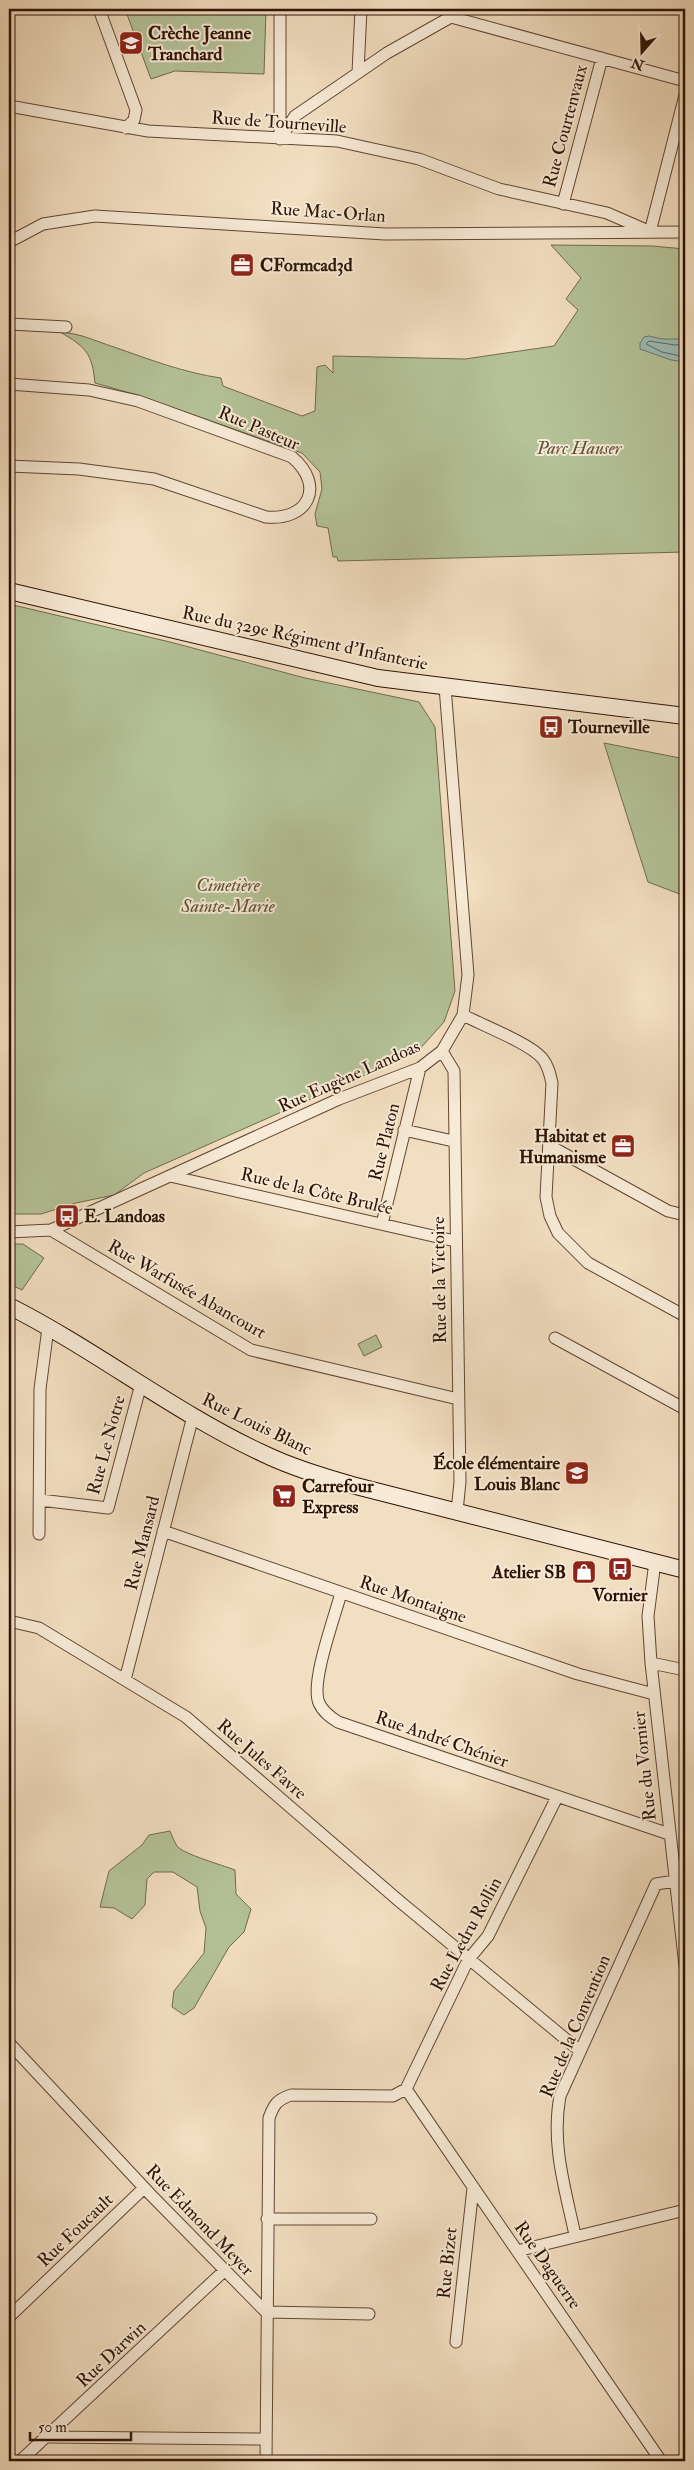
<svg xmlns="http://www.w3.org/2000/svg" width="694" height="2470" font-family="'IM FELL Double Pica',serif">
<rect width="100%" height="100%" fill="#f2dec0"/>
<filter id="stains"><feTurbulence type="fractalNoise" baseFrequency=".004" numOctaves="4"/><feColorMatrix values="0 0 0 0 .2 0 0 0 0 .09 0 0 0 0 .02 0 0 0 .5 -.17"/></filter>
<radialGradient id="worn" r=".72"><stop offset=".6" stop-color="#630" stop-opacity="0"/><stop offset="1" stop-color="#630" stop-opacity=".3"/></radialGradient>
<path fill="#b4c297" stroke="#716a4e" d="M125,9H266L264,74L175,71L151,79Z
M551,245L652,246L685,249V552L338,561L337,557H333L328,528L317,526L315,514L322,489L320,472L302,453L137,395L95,383C92,353 86,347 60,332C83,334 92,340 114,347C148,359 185,373 221,378L223,386L302,416L315,411L317,367L325,365L333,373V356L465,359L554,346L578,310L566,299L581,278Z
M9,604L170,642L305,678L419,702L435,727L455,991L444,1022L417,1052L144,1173L114,1195L76,1203L41,1214H9Z
M604,743L685,759V896L648,882Z
M9,1244H23L44,1258L22,1290L9,1284Z
M376,1335L382,1347L364,1356L358,1344Z
M170,1831C172,1836 174,1841 177,1846C183,1854 222,1865 235,1870L236,1894L251,1909L244,1932L229,1947L194,2008L184,2015L172,2007L174,1991L204,1953L206,1928L200,1911L197,1887L173,1872H154L147,1879L145,1905L132,1919L114,1908L100,1907L109,1871L142,1845L149,1835Z"/>
<path fill="#9bbcb5" stroke="#6f786e" d="M649,336L662,339H685V362L671,360L640,349V343L644,337Z"/>
<g fill="none" stroke-linecap="round" stroke-linejoin="round">
<path stroke="#64685c" stroke-width="1" d="M685,344L675,345L649,341L646,344L662,352L685,357"/>
<defs>
<path id="street" d="M99,9L136,110L134,120L126,128
M451,17L685,81
M358,72L361,9
M9,106L148,131L337,141L419,159L499,189L607,213L646,230
M280,139L295,116L387,53L465,9
M280,139V9
M563,204L602,58
M650,232L685,95
M9,242L43,224L95,216L385,234L685,232
M9,324L66,327
M9,384L89,390L138,401L292,457C326,486 308,521 266,517L154,479L79,469L9,466
M463,1015C482,1025 529,1043 542,1058C548,1065 550,1074 552,1083L546,1197L550,1216L558,1233L588,1263L685,1316
M442,1051L454,1071L460,1482L457,1511
M404,1130L453,1141
M550,1146L668,1211L685,1215
M170,1176L455,1241
M382,1224L420,1068
M51,1230L251,1350L458,1399
M9,1232L51,1230L339,1099L420,1068L442,1051L463,1015L468,975L445,687
M555,1338L685,1409
M40,1500L108,1508L141,1384
M163,1531L578,1674L654,1694
M39,1534L40,1389L48,1328
M655,1562L648,1616L651,1663L685,1966
M341,1593C335,1616 310,1683 319,1703C323,1712 330,1717 338,1722L669,1834
M9,1621L39,1628L186,1717L398,1900L580,2051
M651,1663L685,1670
M125,1680L193,1416
M9,2043L151,2195L266,2312
M406,2089L661,2461
M406,2089L468,1960L488,1936L557,1797
M267,2219H371
M575,2235C565,2188 551,2144 560,2096L656,1884L675,1881
M517,2251L685,2210
M266,2312L369,2314
M9,2317L144,2188
M456,2342L473,2188
M49,2437L266,2439
M20,2461L224,2271
M266,2461L269,2118C274,2104 277,2100 291,2095L393,2096L406,2089"/>
<path id="secondary" d="M9,591L378,678L685,716
M9,1306C96,1350 174,1412 262,1453C291,1467 321,1476 352,1485L685,1570"/>
</defs>
<use href="#street" stroke="#5f4633" stroke-width="13"/>
<use href="#secondary" stroke="#2e1304" stroke-width="18"/>
<use href="#street" stroke="#f7ead6" stroke-width="11"/>
<use href="#secondary" stroke="#f7ead6" stroke-width="16"/>
</g>
<defs>
<symbol id="school-square" viewBox="-11 -11 22 22"><rect x="-9" y="-9" width="18" height="18" rx="4" fill="#8f2418" stroke="#f7ead6"/><path d="M0-5L7-2L0 1L-7-2ZM-4 1L0 2.5L4 1V4Q0 6-4 4Z" fill="#fff"/></symbol>
<symbol id="office-square" viewBox="-11 -11 22 22"><rect x="-9" y="-9" width="18" height="18" rx="4" fill="#8f2418" stroke="#f7ead6"/><path d="M-6-3h4V-5.5h4V-3h4V5H-6ZM-1-4.5V-3h2v-1.5ZM-6 0V1H6V0Z" fill="#fff"/></symbol>
<symbol id="bus-square" viewBox="-11 -11 22 22"><rect x="-9" y="-9" width="18" height="18" rx="4" fill="#8f2418" stroke="#f7ead6"/><path d="M-5-6H5V4H4V6H2V4H-2V6H-4V4H-5ZM-3.5-4V0h7V-4ZM-3.5 1.2v1.5H-2V1.2ZM2 1.2v1.5H3.5V1.2Z" fill="#fff"/></symbol>
<symbol id="supermarket-square" viewBox="-11 -11 22 22"><rect x="-9" y="-9" width="18" height="18" rx="4" fill="#8f2418" stroke="#f7ead6"/><path d="M-6-5.5h2.5l.6 2H6L4.5 2H-2.5L-4.4-4H-6ZM-1.5 3.2a1.3 1.3 0 1 0 .1 0ZM3 3.2a1.3 1.3 0 1 0 .1 0Z" fill="#fff"/></symbol>
<symbol id="shop-square" viewBox="-11 -11 22 22"><rect x="-9" y="-9" width="18" height="18" rx="4" fill="#8f2418" stroke="#f7ead6"/><path d="M-5-2.5h2.3a2.7 3.5 0 0 1 5.4 0H5L5.5 6h-11ZM-1.5-2.5h3a1.5 2.3 0 0 0-3 0Z" fill="#fff"/></symbol>
</defs>
<g fill-rule="evenodd">
<use href="#school-square" x="117" y="29" width="28" height="28"/>
<use href="#office-square" x="228" y="251" width="28" height="28"/>
<use href="#bus-square" x="537" y="713" width="28" height="28"/>
<use href="#office-square" x="609" y="1132" width="28" height="28"/>
<use href="#bus-square" x="53" y="1202" width="28" height="28"/>
<use href="#school-square" x="563" y="1459" width="28" height="28"/>
<use href="#supermarket-square" x="270" y="1482" width="28" height="28"/>
<use href="#bus-square" x="606" y="1555" width="28" height="28"/>
<use href="#shop-square" x="570" y="1558" width="28" height="28"/>
</g>
<g text-anchor="middle" stroke-width="4" stroke-linejoin="round" paint-order="stroke">
<g font-size="18" font-weight="bold" fill="#2e1304" stroke="#f7ead6" text-anchor="start">
<text x="148" y="39">Crèche Jeanne<tspan x="148" dy="21">Tranchard</tspan></text>
<text x="260" y="271">CFormcad3d</text>
<text x="568" y="733">Tourneville</text>
<text x="606" y="1142" text-anchor="end">Habitat et<tspan x="606" dy="21">Humanisme</tspan></text>
<text x="84" y="1222">E. Landoas</text>
<text x="560" y="1469" text-anchor="end">École élémentaire<tspan x="560" dy="21">Louis Blanc</tspan></text>
<text x="302" y="1492">Carrefour<tspan x="302" dy="21">Express</tspan></text>
<text x="566" y="1578" text-anchor="end">Atelier SB</text>
<text x="620" y="1601" text-anchor="middle">Vornier</text>
</g>
<g font-size="18" fill="#2e1304" stroke="#f7ead6">
<text transform="translate(279 122) rotate(4)" y="6">Rue de Tourneville</text>
<text transform="translate(565 126) rotate(-75)" y="6">Rue Courtenvaux</text>
<text transform="translate(328 212) rotate(4)" y="6">Rue Mac-Orlan</text>
<text transform="translate(259 428) rotate(23)" y="6">Rue Pasteur</text>
<text transform="translate(305 638) rotate(12)" y="6">Rue du 329e Régiment d'Infanterie</text>
<text transform="translate(349 1076) rotate(-24)" y="6">Rue Eugène Landoas</text>
<text transform="translate(384 1142) rotate(-76)" y="6">Rue Platon</text>
<text transform="translate(317 1191) rotate(13)" y="6">Rue de la Côte Brulée</text>
<text transform="translate(439 1280) rotate(-91)" y="6">Rue de la Victoire</text>
<text transform="translate(187 1289) rotate(30)" y="6">Rue Warfusée Abancourt</text>
<text transform="translate(257 1424) rotate(26)" y="6">Rue Louis Blanc</text>
<text transform="translate(106 1445) rotate(-75)" y="6">Rue Le Notre</text>
<text transform="translate(142 1543) rotate(-76)" y="6">Rue Mansard</text>
<text transform="translate(413 1599) rotate(19)" y="6">Rue Montaigne</text>
<text transform="translate(442 1739) rotate(19)" y="6">Rue André Chénier</text>
<text transform="translate(262 1759) rotate(41)" y="6">Rue Jules Favre</text>
<text transform="translate(644 1766) rotate(-96)" y="6">Rue du Vornier</text>
<text transform="translate(466 1934) rotate(-61)" y="6">Rue Ledru Rollin</text>
<text transform="translate(575 2026) rotate(-67)" y="6">Rue de la Convention</text>
<text transform="translate(200 2220) rotate(46)" y="6">Rue Edmond Meyer</text>
<text transform="translate(75 2230) rotate(-44)" y="6">Rue Foucault</text>
<text transform="translate(447 2263) rotate(-84)" y="6">Rue Bizet</text>
<text transform="translate(548 2265) rotate(55)" y="6">Rue Daguerre</text>
<text transform="translate(111 2354) rotate(-43)" y="6">Rue Darwin</text>
</g>
<g font-size="18" font-style="italic" fill="#5d5037" stroke="#f7ead6">
<text x="579" y="454">Parc Hauser</text>
<text x="228" y="891">Cimetière<tspan x="228" dy="21">Sainte-Marie</tspan></text>
</g>
</g>
<rect width="694" height="2470" fill="none" stroke="#f2dec0" stroke-width="30"/>
<rect x="10" y="10" width="674" height="2450" fill="none" stroke="#2e1304" stroke-width="2.5"/>
<rect x="15" y="15" width="664" height="2440" fill="none" stroke="#2e1304"/>
<g transform="translate(642 52) rotate(200)" stroke="#f7ead6" stroke-width="4" paint-order="stroke">
<path d="M0-4L9 19L0 12L-9 19Z" fill="#2e1304"/>
<text y="-8" font-size="14" font-weight="bold" text-anchor="middle" fill="#2e1304">N</text>
</g>
<path d="M30 2432v8h101v-8" fill="none" stroke="#2e1304" stroke-width="2.5"/>
<text x="38" y="2432" font-size="15" fill="#2e1304" stroke="#f7ead6" stroke-width="4" paint-order="stroke">50 m</text>
<rect width="100%" height="100%" filter="url(#stains)"/>
<rect width="100%" height="100%" fill="url(#worn)"/>
</svg>
